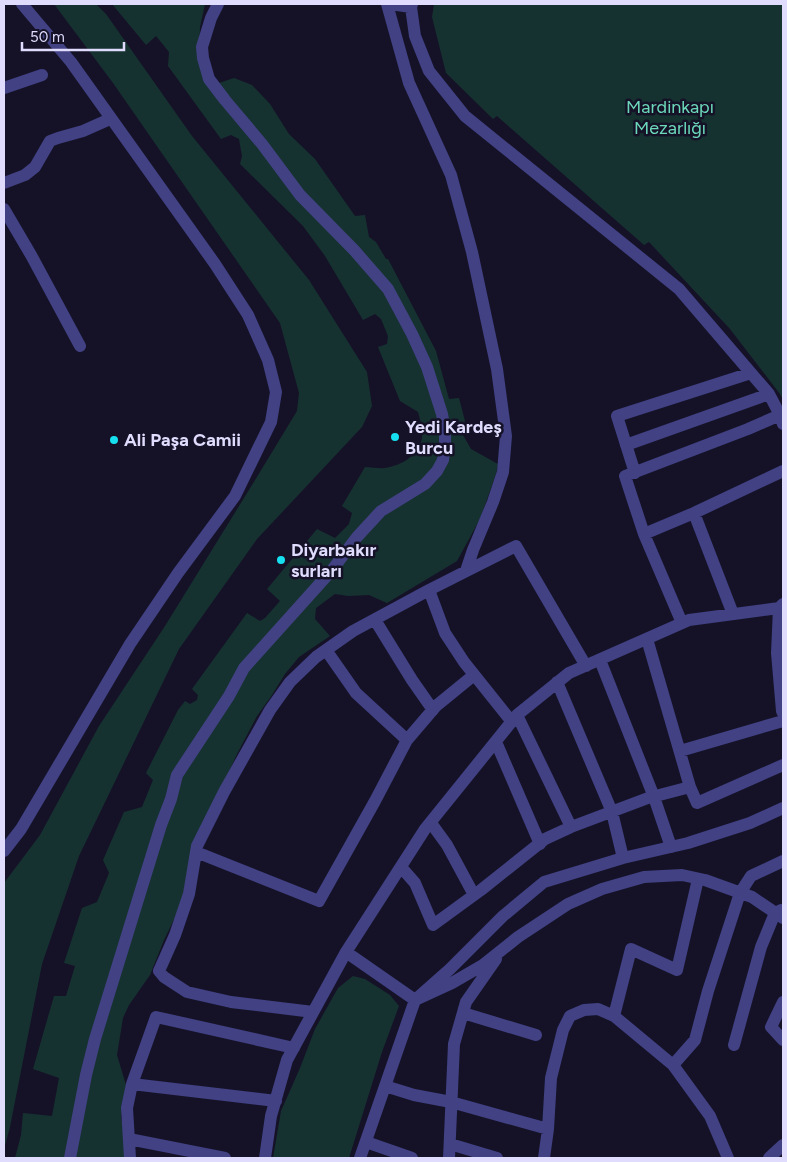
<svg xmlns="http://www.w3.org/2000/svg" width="787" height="1162" font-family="Figtree,sans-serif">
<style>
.green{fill:#163230}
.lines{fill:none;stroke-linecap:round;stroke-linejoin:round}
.minor{stroke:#414184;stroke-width:12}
.poi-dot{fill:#16e0ef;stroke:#151228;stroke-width:2}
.labels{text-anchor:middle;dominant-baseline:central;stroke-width:5;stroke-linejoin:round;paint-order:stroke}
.park-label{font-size:18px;fill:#6cd9ba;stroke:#151228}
.poi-label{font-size:18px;font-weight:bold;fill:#dfdcfd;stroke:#151228;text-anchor:start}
</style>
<rect width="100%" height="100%" fill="#151228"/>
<path class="green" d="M 54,4 L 96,4 L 106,14 L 192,136 L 309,280 L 367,372 L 372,406 L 362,427 L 257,539 L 179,649 L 79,856 L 42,964 L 10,1127 L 4,1149 L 4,883 L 40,835 L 99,726 L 165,626 L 252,485 L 297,411 L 299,393 L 280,323 L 113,83 Z
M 112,4 L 205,4 L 200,27 L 199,55 L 219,83 L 234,78 L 252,85 L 270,104 L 289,134 L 315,159 L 355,216 L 365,215 L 369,237 L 376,242 L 386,259 L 388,259 L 436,351 L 449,399 L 459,398 L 465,421 L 463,435 L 471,449 L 498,464 L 496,474 L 480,519 L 457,561 L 387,603 L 369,595 L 348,596 L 335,594 L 316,608 L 315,619 L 330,636 L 299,657 L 285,674 L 270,698 L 257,716 L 237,754 L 220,792 L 182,903 L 164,940 L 150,975 L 129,1005 L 123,1018 L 117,1055 L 126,1085 L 121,1116 L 126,1150 L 126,1158 L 15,1158 L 21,1135 L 23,1113 L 52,1116 L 59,1078 L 33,1069 L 54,996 L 66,996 L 75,966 L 64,963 L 82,908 L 97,902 L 109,873 L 103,860 L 124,812 L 142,807 L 153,780 L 146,773 L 178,710 L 185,701 L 190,704 L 197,700 L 198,695 L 192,689 L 247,613 L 260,621 L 265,618 L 280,601 L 267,589 L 317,529 L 335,538 L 349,524 L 352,513 L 342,506 L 365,467 C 372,467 379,469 385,468 C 392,467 403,463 408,459 C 426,443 424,434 418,412 L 400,401 L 378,347 L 387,344 L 388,336 L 381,319 L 375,314 L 363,320 L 325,256 L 303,226 L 240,164 L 242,156 L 239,139 L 231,135 L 221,139 L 168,66 L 169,52 L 156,36 L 146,45 Z
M 434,4 L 783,4 L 783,400 L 780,394 L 730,329 L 649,242 L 644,245 L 497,116 L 493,119 L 446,73 L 432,17 Z
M 353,976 L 365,979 L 390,995 L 399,1006 L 382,1052 L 349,1158 L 273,1158 L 281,1111 L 300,1068 L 315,1029 L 338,988 Z"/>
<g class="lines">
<path class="minor" d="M 387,4 L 409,83 L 451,175 L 472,252 L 497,369 L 506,436 L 503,472 L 493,502 L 473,550 L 466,571
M 390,4 L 411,7
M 412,4 L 411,7 L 415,36 L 429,71 L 465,116 L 679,289 L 769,394 L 780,415 L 783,424
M 4,88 L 42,75
M 4,183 L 25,175 L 35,167 L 50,141 L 58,138 L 83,131 L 110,119
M 4,209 L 31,255 L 80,346
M 626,445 L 769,394
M 635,473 L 617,416 L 751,373
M 694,513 L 733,614
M 644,534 L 625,476 L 748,429 L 780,415
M 429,590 L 445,633 L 464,662 L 512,722
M 779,608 L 777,653 L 782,711 L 783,713
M 375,620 L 412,680 L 433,710
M 682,623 L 644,534 L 694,513 L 783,471
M 326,650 L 356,693 L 407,740 L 436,706 L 474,675
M 600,660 L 654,797 L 671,847
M 557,682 L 612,812 L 623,858 L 688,843 L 750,823 L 783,808
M 517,715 L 571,827
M 496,742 L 540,844
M 680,751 L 783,721
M 690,787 L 697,803 L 783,765
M 431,823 L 447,845 L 474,895
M 4,851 L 21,829 L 130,644 L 178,573 L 235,496 L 271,422 L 276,392 L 268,360 L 248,315 L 215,264 L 71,62 L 22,4
M 196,852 L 319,901 L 375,801 L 407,740
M 401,867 L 415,883 L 433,925 L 481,890 L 545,839 L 571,827 L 648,798 L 690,787 L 647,639
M 346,952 L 415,1000 L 450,969 L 503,916 L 544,882 L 623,858
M 783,1002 L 771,1027 L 783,1040
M 313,1012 L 231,1002 L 187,992 L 164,977 L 159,971 L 175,935 L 189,894 L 197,846 L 224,792 L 270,710 L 290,682 L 316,657 L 353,631 L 429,590 L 516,546 L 586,666
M 463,1013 L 536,1035
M 614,1016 L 631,949 L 677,970 L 698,879
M 734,1045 L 761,947 L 775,913 L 781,910
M 673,1065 L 695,1040 L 708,991 L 740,893 L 751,876 L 783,861
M 132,1084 L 156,1017 L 294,1048
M 385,1086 L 414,1095 L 451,1102 L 548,1129
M 129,1139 L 225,1158
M 366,1142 L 412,1158
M 450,1144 L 497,1158
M 70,1158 L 86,1075 L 95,1039 L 161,825 L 171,799 L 177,775 L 229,696 L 244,668 L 332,570 L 357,537 L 381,511 L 425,484 L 437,471 L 443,460 L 445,444 L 445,431 L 442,414 L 427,367 L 412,334 L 388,289 L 354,250 L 300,195 L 262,144 L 225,100 L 209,79 L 203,58 L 202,47 L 211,18 L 218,4
M 130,1158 L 127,1108 L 132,1084 L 276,1101
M 265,1158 L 271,1116 L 287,1060 L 346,952 L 425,829 L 517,715 L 569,673 L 689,620 L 779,608 L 783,604
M 360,1158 L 415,1000 L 452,983 L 483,965 L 518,937 L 568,904 L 602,889 L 644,877 L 682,875 L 705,880 L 752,897 L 783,918
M 449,1158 L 454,1044 L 466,1002 L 496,959
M 544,1158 L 548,1129 L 551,1078 L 563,1030 L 570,1016 L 584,1010 L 598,1009 L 614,1016 L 673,1065 L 710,1116 L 728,1158
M 769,1158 L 783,1145"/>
</g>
<g class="poi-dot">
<circle cx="395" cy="437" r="5"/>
<circle cx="114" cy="440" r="5"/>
<circle cx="281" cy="560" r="5"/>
</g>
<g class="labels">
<g class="park-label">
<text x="670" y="107">Mardinkapı<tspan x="670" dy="21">Mezarlığı</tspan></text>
</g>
<g class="poi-label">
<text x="405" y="427">Yedi Kardeş<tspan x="405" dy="21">Burcu</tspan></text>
<text x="124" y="440">Ali Paşa Camii</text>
<text x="291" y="550">Diyarbakır<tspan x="291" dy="21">surları</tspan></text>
</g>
</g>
<rect width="787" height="1162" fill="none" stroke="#dfdcfd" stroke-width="10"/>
<path d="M22 42v8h102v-8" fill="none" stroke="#dfdcfd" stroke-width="2.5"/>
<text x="30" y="42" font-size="15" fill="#dfdcfd" stroke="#151228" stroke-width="4" paint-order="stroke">50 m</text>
</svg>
